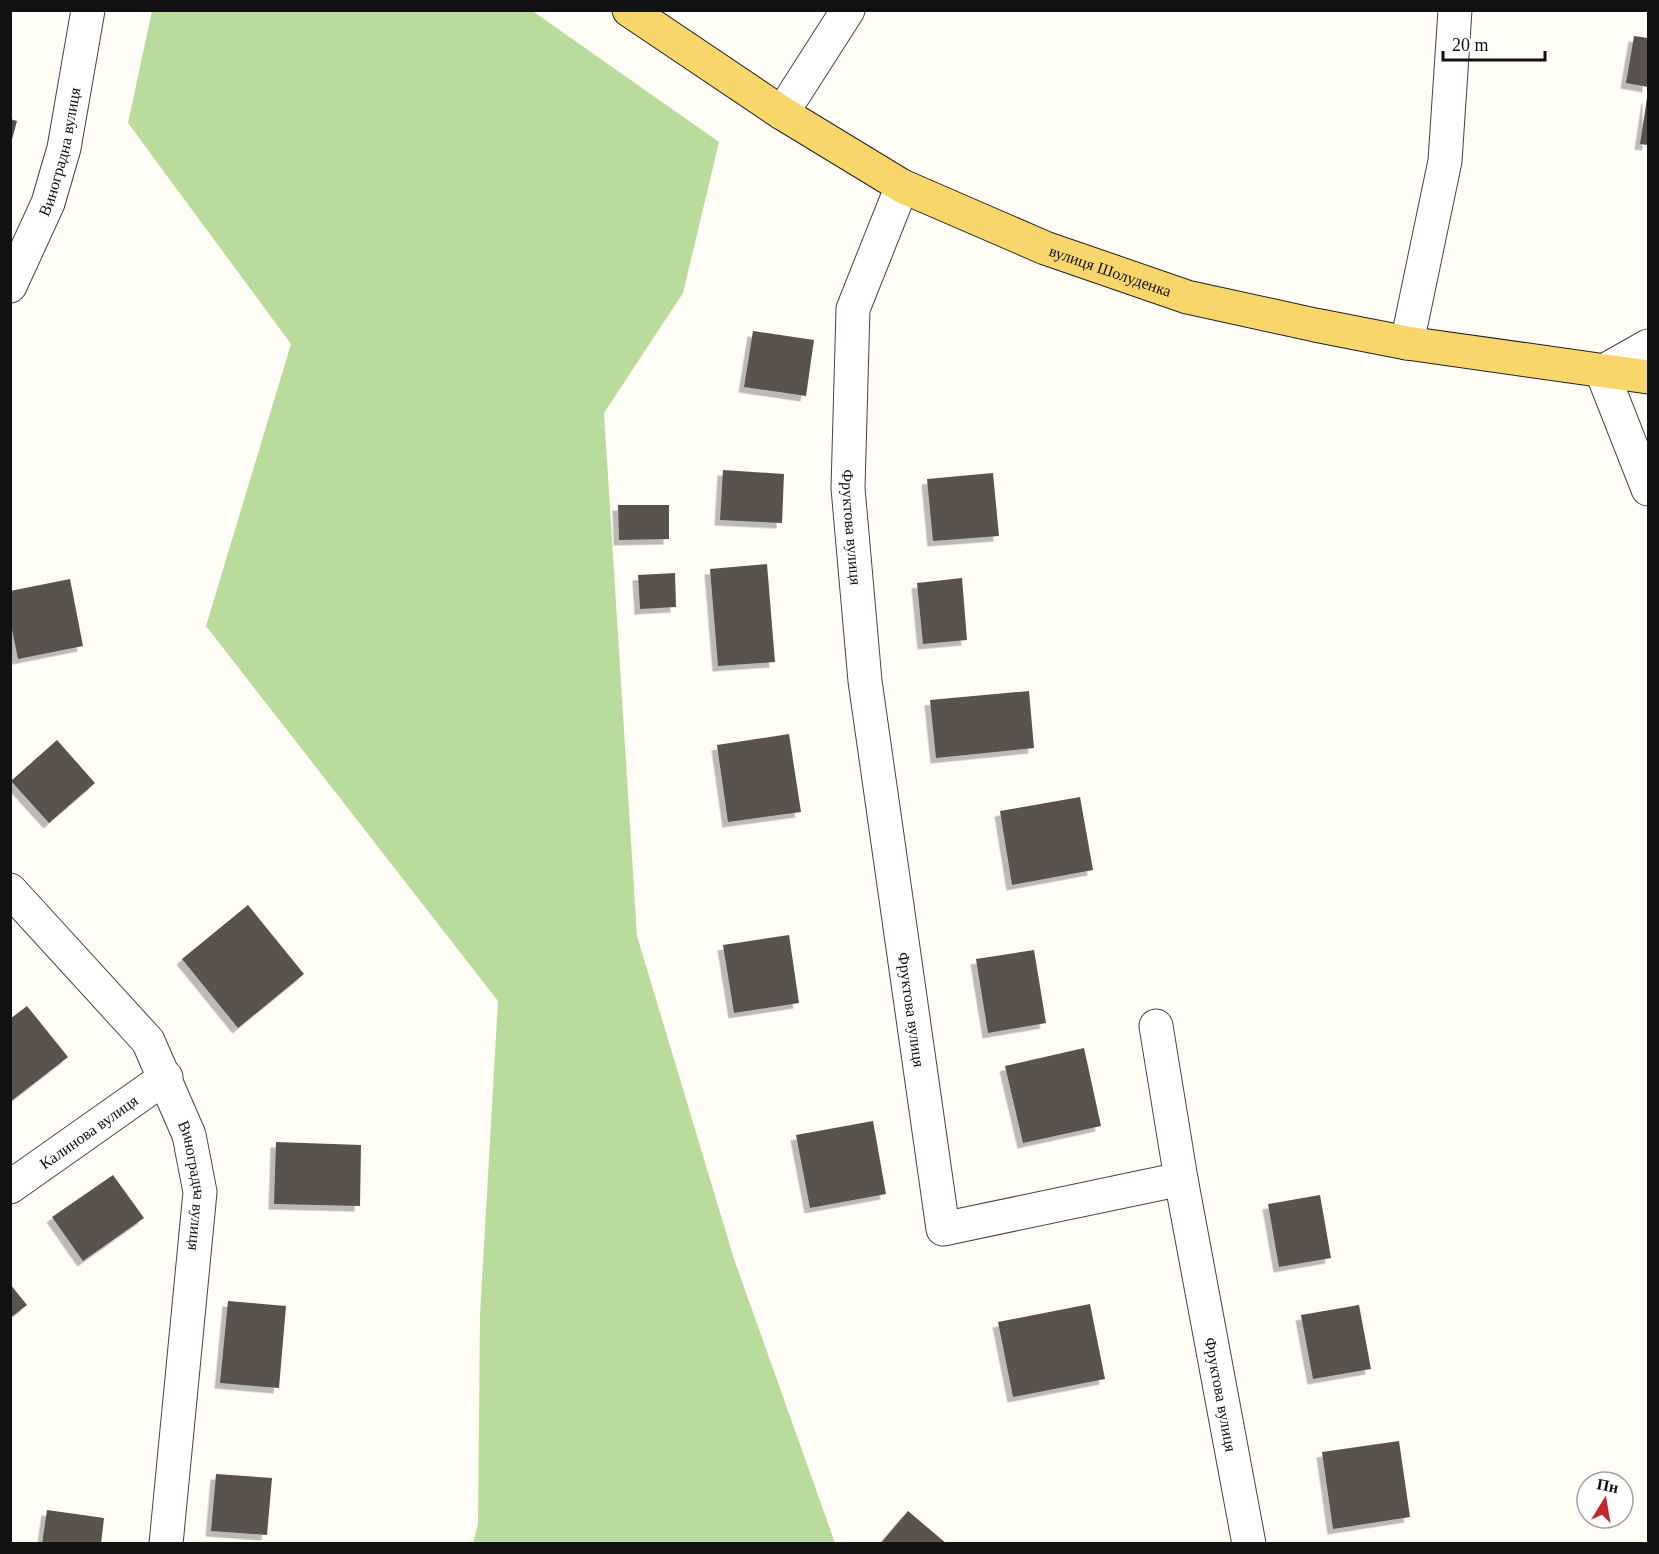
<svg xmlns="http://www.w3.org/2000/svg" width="1659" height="1554" font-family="'Times New Roman',serif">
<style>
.forest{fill:#b9dc9c}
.building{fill:#5a524d;filter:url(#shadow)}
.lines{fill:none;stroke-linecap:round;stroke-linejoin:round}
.minor-casing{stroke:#444;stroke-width:35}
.major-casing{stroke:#222;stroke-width:35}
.minor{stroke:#fff;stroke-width:33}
.major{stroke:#f9d66b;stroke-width:33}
.labels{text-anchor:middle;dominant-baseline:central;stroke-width:6;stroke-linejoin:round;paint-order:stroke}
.street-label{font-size:16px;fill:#111;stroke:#fff}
</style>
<defs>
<filter id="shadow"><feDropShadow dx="-5.5" dy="5.5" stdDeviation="0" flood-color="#0004"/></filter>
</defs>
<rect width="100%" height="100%" fill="#fffdf5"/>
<path class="forest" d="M 531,10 L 719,142 L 683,293 L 604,413 L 637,936 L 734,1259 L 835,1543 L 473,1543 L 478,1524 L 480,1315 L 498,1001 L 206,626 L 291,344 L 128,123 L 152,11 Z"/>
<path class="building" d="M 1634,36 L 1648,38 L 1648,87 L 1626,83 Z
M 1647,98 L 1648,98 L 1648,145 L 1640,144 Z
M 10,119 L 17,121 L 11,143 L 10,143 Z
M 753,331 L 814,340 L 806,396 L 744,387 Z
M 723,470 L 784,474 L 782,523 L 720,520 Z
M 993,473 L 999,536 L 933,541 L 927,479 Z
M 618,505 L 669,505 L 669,539 L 619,540 Z
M 767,564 L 775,662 L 718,666 L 710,569 Z
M 675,573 L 676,607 L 640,609 L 638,575 Z
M 962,578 L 967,640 L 923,644 L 917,583 Z
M 70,579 L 83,646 L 18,659 L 10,620 L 10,591 Z
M 1029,691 L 1034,748 L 936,758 L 930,700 Z
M 789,734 L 801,812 L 728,822 L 717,745 Z
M 57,740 L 95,783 L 49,823 L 11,781 Z
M 1080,797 L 1093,870 L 1012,885 L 1000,811 Z
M 248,905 L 304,974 L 238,1028 L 182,959 Z
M 789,935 L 799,1003 L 734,1013 L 723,945 Z
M 1034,950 L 1046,1023 L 988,1033 L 976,959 Z
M 27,1006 L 68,1057 L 10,1102 L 10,1019 Z
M 1084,1048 L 1101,1126 L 1023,1143 L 1005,1066 Z
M 873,1121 L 886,1194 L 810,1208 L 796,1135 Z
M 276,1142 L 361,1145 L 360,1206 L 274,1204 Z
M 113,1175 L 144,1218 L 83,1261 L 52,1217 Z
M 1320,1195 L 1331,1258 L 1279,1267 L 1268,1204 Z
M 10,1284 L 27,1305 L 10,1318 Z
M 228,1301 L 286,1306 L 279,1388 L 220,1383 Z
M 1090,1304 L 1105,1379 L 1013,1397 L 998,1322 Z
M 1359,1305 L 1371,1369 L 1313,1379 L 1301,1315 Z
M 1399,1441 L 1410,1517 L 1333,1529 L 1322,1452 Z
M 216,1474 L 272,1478 L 267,1535 L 211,1531 Z
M 47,1510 L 104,1518 L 101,1544 L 42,1544 Z
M 908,1511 L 947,1544 L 880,1544 Z"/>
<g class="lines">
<g class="minor-casing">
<g id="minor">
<path d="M 782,113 L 848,10"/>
<path id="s1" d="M 902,186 L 853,309 L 848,488 L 865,681 L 943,1229 L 1181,1179 L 1249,1544"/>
<path id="s2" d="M 10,286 L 48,203 L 64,148 L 88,10"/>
<path d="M 1407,343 L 1445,161 L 1455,10"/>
<path d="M 1648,346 L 1602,372 L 1648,489"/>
<path id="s3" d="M 10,890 L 148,1041 L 189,1135 L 200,1192 L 166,1544"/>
<path d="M 1156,1026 L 1181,1179"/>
<path id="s4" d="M 10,1187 L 166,1077"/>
</g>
</g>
<g class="major-casing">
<g id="major">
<path id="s5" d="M 629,10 L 782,113 L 902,186 L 1045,248 L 1187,297 L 1315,325 L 1407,343 L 1648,377"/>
</g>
</g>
<use href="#minor" class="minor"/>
<use href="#major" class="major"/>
</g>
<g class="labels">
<g class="street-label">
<text stroke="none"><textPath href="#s2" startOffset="144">Виноградна вулиця</textPath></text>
<text stroke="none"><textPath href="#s5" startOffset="550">вулиця Шолуденка</textPath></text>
<text stroke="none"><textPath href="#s1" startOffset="351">Фруктова вулиця</textPath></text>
<text stroke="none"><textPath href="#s1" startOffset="837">Фруктова вулиця</textPath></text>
<text stroke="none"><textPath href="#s4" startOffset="96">Калинова вулиця</textPath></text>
<text stroke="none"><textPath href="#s3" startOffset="358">Виноградна вулиця</textPath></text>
<text stroke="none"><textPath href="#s1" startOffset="1521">Фруктова вулиця</textPath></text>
</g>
</g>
<rect width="1659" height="1554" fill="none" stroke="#111111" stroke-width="24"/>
<g transform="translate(1605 1500) rotate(11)"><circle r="28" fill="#ffffff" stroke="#a0a0a0" stroke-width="1.5"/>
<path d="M0-4.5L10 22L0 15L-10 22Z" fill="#c4262e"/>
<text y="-9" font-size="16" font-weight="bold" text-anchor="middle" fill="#111111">Пн</text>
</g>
<path d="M1443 51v9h102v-9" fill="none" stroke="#111111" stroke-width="3"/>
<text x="1452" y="51" font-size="18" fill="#111111" stroke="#ffffff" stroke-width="4.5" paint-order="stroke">20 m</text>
</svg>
